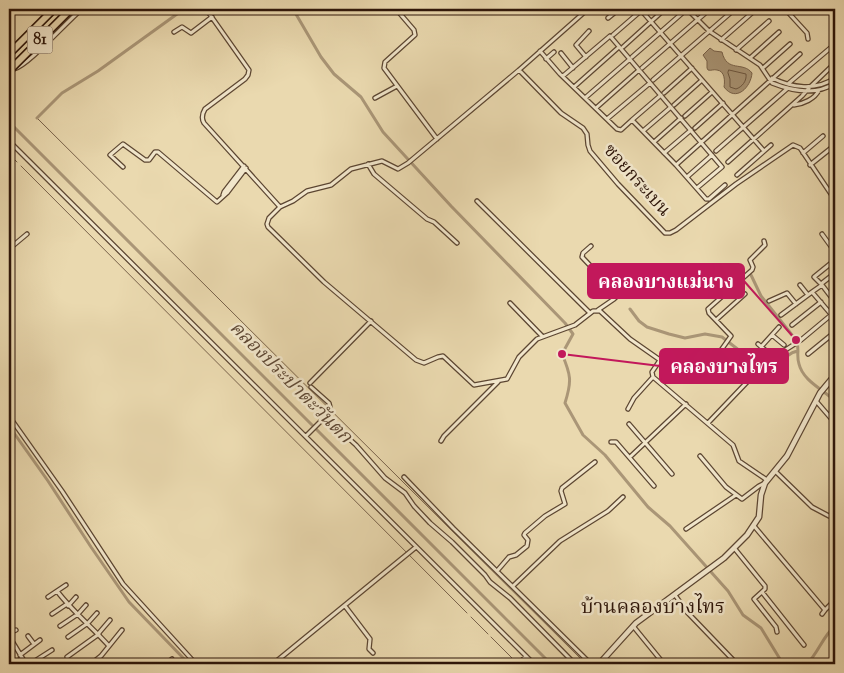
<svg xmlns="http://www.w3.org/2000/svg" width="844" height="673" font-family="'Sorts Mill Goudy','Noto Serif Thai',serif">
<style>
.water{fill:#aa9677;stroke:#78624b}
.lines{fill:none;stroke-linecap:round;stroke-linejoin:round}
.shore{stroke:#6c5640;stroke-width:1}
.stream{stroke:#78624b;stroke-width:1}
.canal{stroke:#aa9677;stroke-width:3}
.minor-casing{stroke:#5c4632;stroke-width:5.5}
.tertiary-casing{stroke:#5c4632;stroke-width:7}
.motorway-casing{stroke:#2d1509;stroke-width:9}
.minor{stroke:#f1e6cb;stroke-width:3}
.tertiary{stroke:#f1e6cb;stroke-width:4.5}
.motorway{stroke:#ead9af;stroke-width:6}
.motorway-bridge-casing{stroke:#2d1509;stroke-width:9;stroke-linecap:butt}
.motorway-bridge{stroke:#ead9af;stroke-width:6}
.labels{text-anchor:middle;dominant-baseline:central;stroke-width:5;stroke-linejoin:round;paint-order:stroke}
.shield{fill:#f1e6cb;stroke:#685443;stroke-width:1}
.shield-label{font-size:16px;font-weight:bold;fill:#2d1509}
.street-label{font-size:18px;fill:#2d1509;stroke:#f1e6cb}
.water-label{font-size:19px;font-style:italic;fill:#5f4935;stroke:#f1e6cb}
.quarter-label{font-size:20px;fill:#2d1509;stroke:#f1e6cb}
.leader{fill:none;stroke:#c2185b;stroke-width:2}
.callout-dot{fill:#c2185b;stroke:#f1e6cb;stroke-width:2}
.callout{fill:#c2185b;stroke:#c2185b;stroke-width:2}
.callout-label{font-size:19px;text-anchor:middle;font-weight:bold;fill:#fff}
</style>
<rect width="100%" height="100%" fill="#ead9af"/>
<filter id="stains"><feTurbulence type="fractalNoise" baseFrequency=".004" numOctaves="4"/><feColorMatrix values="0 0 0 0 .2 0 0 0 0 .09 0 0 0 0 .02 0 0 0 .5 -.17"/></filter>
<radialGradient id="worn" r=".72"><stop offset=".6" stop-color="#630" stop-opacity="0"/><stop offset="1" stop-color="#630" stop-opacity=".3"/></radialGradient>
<path class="water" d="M 710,48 L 714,51 L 722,52 C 727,73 743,61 752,73 C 751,87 736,103 724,87 C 725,81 725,71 717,70 C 714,69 711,71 708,70 L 707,68 L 707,61 L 703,55 Z"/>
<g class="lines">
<path class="shore" d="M 729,70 L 746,74 C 747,81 742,87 736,89 L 730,87 L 730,79 L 728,73 Z"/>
<path class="stream" d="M 37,118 L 586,664
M 9,154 L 17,162
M 21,166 L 467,613
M 471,617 L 488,634
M 491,637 L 517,663"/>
<path class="canal" d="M 293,9 L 321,57 L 334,74 L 361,97 L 383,132 L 451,206 L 565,323 L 573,334 L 562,354 C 571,375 572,381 565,403 L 583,435 L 605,455 L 648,507 L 670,526 L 728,591 L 743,615 L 761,628 L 783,664
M 37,118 L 62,93 L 98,71 L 184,9
M 9,122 L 551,664
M 751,275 L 761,296 L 796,340 C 800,348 796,356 799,364 C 803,381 824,390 835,401
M 630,309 L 639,321 L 647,327 L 669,334 L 685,338 L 705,334 L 722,337 L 740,351 L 754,359 L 766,371 C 789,371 778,355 798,351
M 9,426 L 48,481 L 91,547 L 129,602 L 189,664
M 807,664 C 818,653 823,636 835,626"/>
<g class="minor-casing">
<path id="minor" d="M 158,9 L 162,12 L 167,9
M 206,9 L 249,70 L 248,75 L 245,79 L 205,109 C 202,114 201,118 204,123 L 280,207
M 396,9 L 414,30 L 415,35 L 385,62 L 384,68 L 437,139
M 588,9 L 519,70 L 408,163 L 398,169 L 382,161 L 351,169 L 331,185 L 307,191 L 293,201 L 280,207 L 269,218 L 267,224 L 268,227 L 324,282 L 416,360 L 424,363 L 438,357 L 443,356 L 474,385 L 507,379 L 519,357 L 537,339 L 575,325 L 593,311 L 600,311 L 630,339 L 660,360 L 652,372 L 653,377 L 733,445 L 739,461 L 767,480
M 640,9 L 764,151
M 687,9 L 709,31 L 760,65 L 772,83 C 792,91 816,96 835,83
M 785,9 L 807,33 L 808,39
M 608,18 L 619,9
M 174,32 L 182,27 L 191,33 L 212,17
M 613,35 L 643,9
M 721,40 L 753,12 L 754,9
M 623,47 L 665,9
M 736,50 L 769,21
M 540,51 L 560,74 L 617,129 L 621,130 L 632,120 L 676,165 L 706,199 L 709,199 L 725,185
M 561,53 L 573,68
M 586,57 L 576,45 L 589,31
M 632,57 L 687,9
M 750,58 L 779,32
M 546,59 L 554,52
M 642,68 L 710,9
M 763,68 L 790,44
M 14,69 C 28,66 67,21 82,9
M 519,70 L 561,113 L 583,128 L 587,134 L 588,145 L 590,151 L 618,184 L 665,233 L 670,233 L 676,230 L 736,184 L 793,145 L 800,148 L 835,200
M 563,76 L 610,36 L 722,167 L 697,188
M 772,78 C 792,88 816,91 835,78
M 653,80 L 735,9
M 789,83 L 835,44
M 574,87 L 619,47
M 664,93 L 692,68
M 375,98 L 397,86
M 585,98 L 630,59
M 674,105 L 702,80
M 794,105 C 803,104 815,99 819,90
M 596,108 L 639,70
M 685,116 L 712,92
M 607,119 L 650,83
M 632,120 L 661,95
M 695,128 L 723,103
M 643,131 L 671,107
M 9,141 L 534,664
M 654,142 L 681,118
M 716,151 L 788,88
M 664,153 L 691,130
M 803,153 L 823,136
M 728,162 L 802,96 L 809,88 L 835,63
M 368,164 L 374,174 L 427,219 L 434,222 L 457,243
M 676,165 L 800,54
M 810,165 L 835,145
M 123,167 L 110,155 L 123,144 L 145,160 L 149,160 L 155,152 L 158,152 L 217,202 L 227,193 L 246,168
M 737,175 L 771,145
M 687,177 L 712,155
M 223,195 L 224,192 L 244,166
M 477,201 L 590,313
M 822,234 L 835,252
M 591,246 L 583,253 L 582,257 L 618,295
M 9,249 L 27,234
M 821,284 L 835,273
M 800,285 L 808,295
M 822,285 L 814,277 L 835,260
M 769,301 L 787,293 L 796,304
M 835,302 L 822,285 L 812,292 L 835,319
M 510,303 L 542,336
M 598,310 L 614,299 L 628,286
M 781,315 L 812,292
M 716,320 L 745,294
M 792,325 L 821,302
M 772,335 L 784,345
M 758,344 L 772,356 L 776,356 L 801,340 L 831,315
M 761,347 L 779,327
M 808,354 L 835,332
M 310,383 L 371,321
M 816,401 L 835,423
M 628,409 L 634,398 L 653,377
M 9,416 L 62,491 L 123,584 L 196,664
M 325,417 L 356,445 L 385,478 L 405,493 L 414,506 L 430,523 L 452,542 L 485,575 L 490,582 L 510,598 L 575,664
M 708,423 L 749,380 L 719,353 L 731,336 L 709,313 L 708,309 L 752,270 L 753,267 L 750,260 L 765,245 L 764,241
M 629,424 L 672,474
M 306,436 L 324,418 L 330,407 L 329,403 L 311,387
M 441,441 L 444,436 L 498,382
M 611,442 L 616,442 L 654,486
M 700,456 L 726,487 L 742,499 L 759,486 L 765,483
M 630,457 L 686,404
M 775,471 L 812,507 L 829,516
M 404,477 L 453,528 L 591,664
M 754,526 L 825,610 L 822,614
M 686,529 L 736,495
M 735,549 L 765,586 L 765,589 L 754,599 L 776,627 L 777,632
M 497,571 L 509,557 L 516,555 L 527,546 L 528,540 L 524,535 L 525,533 L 545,516 L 565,504 L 561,491 L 562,488 L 595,462
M 513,586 L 560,541 L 608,511 L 623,497
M 57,591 C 72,611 92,627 109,646
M 762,592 L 804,645
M 675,595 L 687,612 L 737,664
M 48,597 L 66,585
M 68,606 L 76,597
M 345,606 L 370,639 L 369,649 L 373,653
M 825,610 L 835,600
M 52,614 L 67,604
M 60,626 L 78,614 L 86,605
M 633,626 L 664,664
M 9,633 L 16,630
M 98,634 L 110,620
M 9,636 L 26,664
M 28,636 L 34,644
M 68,637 L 88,623 L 97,613
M 9,650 L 14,646
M 20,655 L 40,640
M 67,657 L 99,634
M 13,664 L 22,658
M 30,664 L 52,650
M 56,664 L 61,661
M 91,664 L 101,656 L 122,630
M 165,664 L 172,659
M 273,664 L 416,547
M 519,664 L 526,656"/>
</g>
<g class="tertiary-casing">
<path id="tertiary" d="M 599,664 L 636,623 L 724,558 L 747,535 L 759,517 L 761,495 L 765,483 L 787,456 L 820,393 L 835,375"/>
</g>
<g class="motorway-casing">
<path id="motorway" d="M 9,54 L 54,9"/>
</g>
<use href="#minor" class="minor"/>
<use href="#tertiary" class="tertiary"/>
<use href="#motorway" class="motorway"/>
<g class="motorway-bridge-casing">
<path id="motorway-bridge" d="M 9,71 L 71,9"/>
</g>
<use href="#motorway-bridge" class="motorway-bridge"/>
</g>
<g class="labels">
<rect class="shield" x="27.5" y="26.5" width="25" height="27" rx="4"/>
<g class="shield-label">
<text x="40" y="40">81</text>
</g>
<g class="street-label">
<text transform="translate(636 181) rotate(48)">ซอยกระเบน</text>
</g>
<g class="water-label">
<text transform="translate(290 383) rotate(45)">คลองประปาตะวันตก</text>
</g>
<g class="quarter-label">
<text x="653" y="608">บ้านคลองบางไทร</text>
</g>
</g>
<path class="leader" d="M796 340L744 281M562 354L660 366"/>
<g class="callout-dot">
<circle cx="796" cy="340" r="5"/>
<circle cx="562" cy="354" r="5"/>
</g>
<g class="callout">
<rect x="588" y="264" width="156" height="34" rx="5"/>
<rect x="660" y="349" width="128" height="34" rx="5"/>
</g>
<g class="callout-label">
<text x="666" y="288">คลองบางแม่นาง</text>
<text x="724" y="373">คลองบางไทร</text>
</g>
<rect width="844" height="673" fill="none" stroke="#ead9af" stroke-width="30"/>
<rect x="10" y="10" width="824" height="653" fill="none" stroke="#2d1509" stroke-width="2.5"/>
<rect x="15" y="15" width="814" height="643" fill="none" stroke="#2d1509"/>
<rect width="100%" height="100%" filter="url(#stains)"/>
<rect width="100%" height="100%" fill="url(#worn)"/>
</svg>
